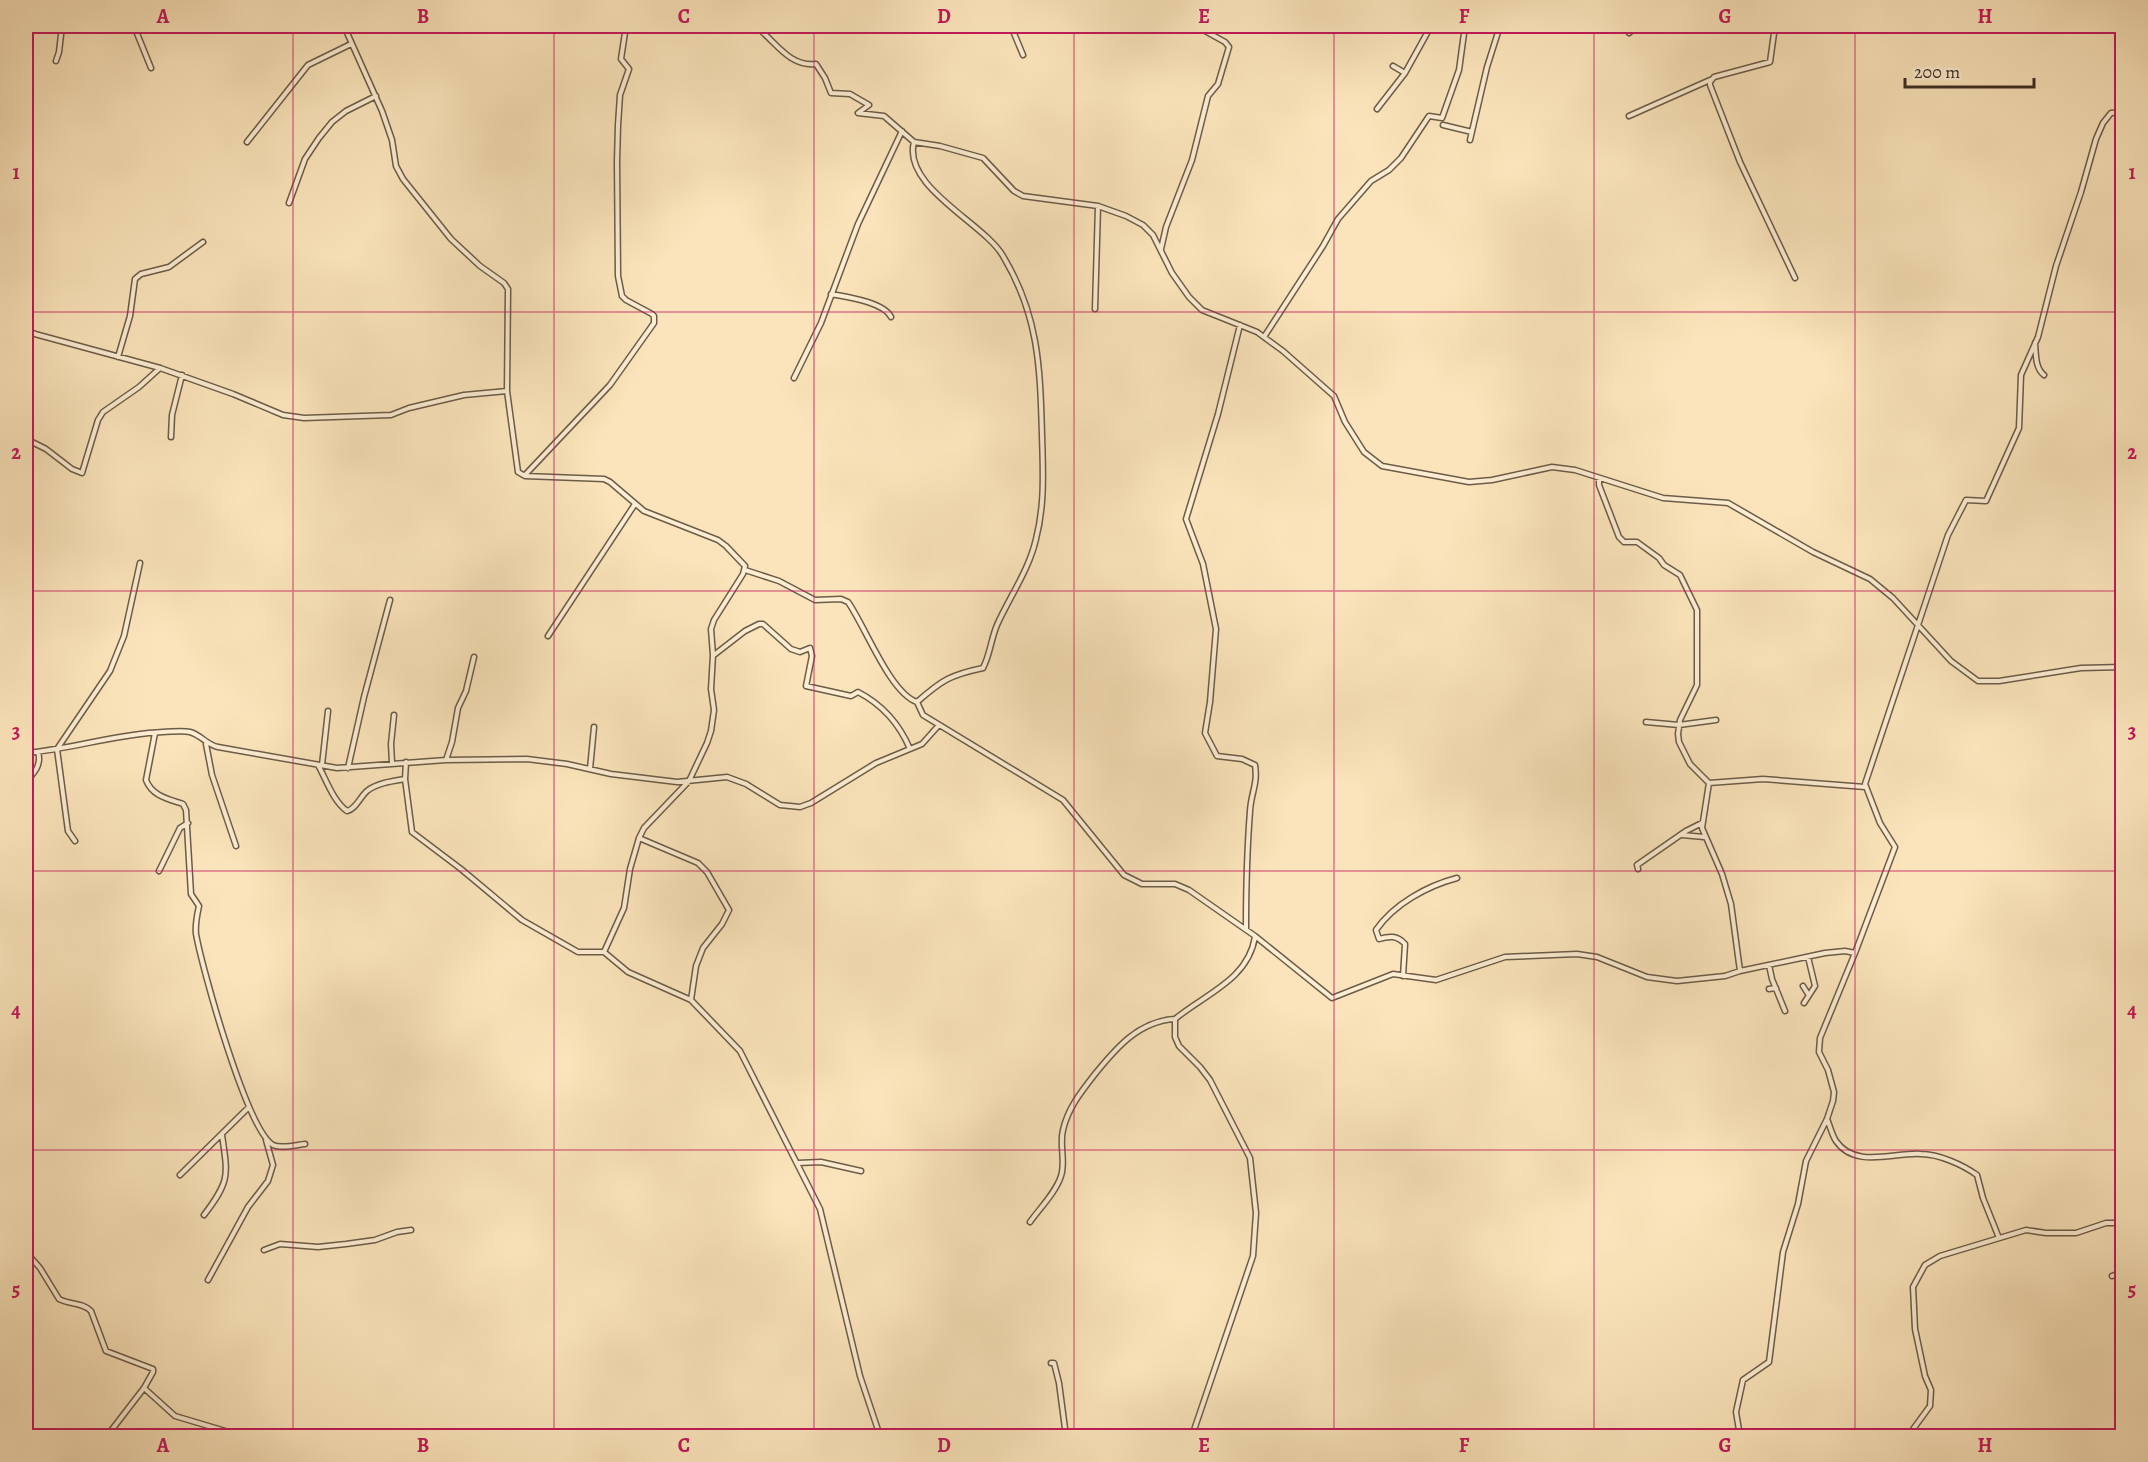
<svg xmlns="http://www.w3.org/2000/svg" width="2148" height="1462" font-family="Alegreya,serif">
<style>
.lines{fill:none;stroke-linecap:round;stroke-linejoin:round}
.minor-casing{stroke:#6c5c48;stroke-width:7}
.minor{stroke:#fcedd3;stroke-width:4}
.grid{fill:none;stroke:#c2185b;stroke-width:1.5;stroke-opacity:0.55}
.neatline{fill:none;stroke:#c2185b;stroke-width:2}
.grid-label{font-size:20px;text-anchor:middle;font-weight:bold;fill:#c2185b}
</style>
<rect width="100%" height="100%" fill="#fbe4bb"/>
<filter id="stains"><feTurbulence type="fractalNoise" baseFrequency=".00333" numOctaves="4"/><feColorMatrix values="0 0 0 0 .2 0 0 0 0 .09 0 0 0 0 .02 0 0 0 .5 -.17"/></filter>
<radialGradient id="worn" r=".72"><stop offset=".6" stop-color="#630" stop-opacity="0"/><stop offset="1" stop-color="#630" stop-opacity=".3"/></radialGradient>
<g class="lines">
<g class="minor-casing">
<path id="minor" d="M 134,26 L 151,68
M 344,26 L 382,111 L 392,140 L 396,166 L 403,179 L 451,239 L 480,266 L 504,283 L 508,289 L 507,391 L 518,472 L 525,476 L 604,479 L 610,482 L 644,511 L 718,540 L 726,546 L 745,566 L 743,574 L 714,620 L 711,629 L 713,655 L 711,689 L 714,710 L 711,731 L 707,743 L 689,781 L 644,828 L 639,838 L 630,869 L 624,908 L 604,952 L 628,972 L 691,1000 L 740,1051 L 820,1209 L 860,1376 L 880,1436
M 755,26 C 775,40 788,67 816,64 L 825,78 L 831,93 L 850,94 L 869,105 L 858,113 L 884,116 L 914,142 L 940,146 L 983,158 L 1014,191 L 1023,196 L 1098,206 L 1126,216 L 1143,225 L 1153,235 L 1172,273 L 1189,297 L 1202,310 L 1257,332 L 1283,351 L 1334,396 L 1345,422 L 1364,452 L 1382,466 L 1469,482 L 1492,480 L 1552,467 L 1575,470 L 1663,498 L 1728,503 L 1813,552 L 1870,579 L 1893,598 L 1951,661 L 1978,681 L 1999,681 L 2081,668 L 2122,667
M 1011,26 L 1023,55
M 1775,26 L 1770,62 L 1714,77 L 1710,82 L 1710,85 L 1740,162 L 1795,278
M 1629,33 L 1637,26
M 56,61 L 59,52 L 62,26
M 1393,66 L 1405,73
M 1377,109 L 1405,73 L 1431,26
M 1629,116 L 1710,80
M 1443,125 L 1472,132
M 1470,140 L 1487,67 L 1500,26
M 247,142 L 308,65 L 351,44
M 914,142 C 902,187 984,223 1003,256 C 1039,316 1040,367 1042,435 C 1043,470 1045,504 1036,539 C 1029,570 1010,596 997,625 C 991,639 990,655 983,668 C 950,675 942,680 917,702 L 923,715 L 1063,800 L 1124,875 L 1142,884 L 1175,884 L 1189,890 L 1255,936 L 1332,998 L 1393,974 L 1436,980 L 1505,957 L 1577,954 L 1597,957 L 1647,977 L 1677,981 L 1725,976 L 1740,971 L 1825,953 L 1845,951 L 1855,953
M 289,203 L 305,159 L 319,138 L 332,122 L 346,111 L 376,96
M 26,230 L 26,229
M 1161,249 L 1166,227 L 1192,160 L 1208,96 L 1218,84 L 1229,47 L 1225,42 L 1196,26
M 831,294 C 847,297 884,302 891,317
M 1095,309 L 1098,206
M 1240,325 L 1218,414 L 1186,519 L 1203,564 L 1216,629 L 1210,702 L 1205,733 L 1217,756 L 1242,759 L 1255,765 C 1258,784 1251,793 1250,811 C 1247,850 1246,889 1246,929
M 26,329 L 35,334 L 160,368 L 233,394 L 283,415 L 304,418 L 391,415 L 409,408 L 464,395 L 507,391
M 1264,337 L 1323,246 L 1338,219 L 1371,181 L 1389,170 L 1401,158 L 1429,116 L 1442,118 L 1459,70 L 1465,26
M 2035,343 C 2036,354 2035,368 2044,375
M 118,357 L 130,316 L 135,279 L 141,274 L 169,267 L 203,242
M 794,378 L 821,323 L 858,224 L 902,131
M 171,437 L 172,415 L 182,375
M 26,439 L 46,449 L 72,469 L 82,473 L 98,420 L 103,412 L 139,387 L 160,368
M 525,475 L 610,385 L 654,323 L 654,316 L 652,314 L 626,300 L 622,296 L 618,276 L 617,161 L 618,125 L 620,95 L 629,69 L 621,59 L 626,26
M 1599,478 L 1599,485 L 1619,537 L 1624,542 L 1637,542 L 1659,558 L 1664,565 L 1680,575 L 1697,610 L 1697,685 L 1680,720 L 1678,734 L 1679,742 L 1690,764 L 1709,783
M 745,570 L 779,581 L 815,600 L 841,599 L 848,602 C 865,626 890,693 917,702
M 548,636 L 635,504
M 714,655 L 745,631 L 759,624 L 763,624 L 791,649 L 800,652 L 810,648 L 812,656 L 806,686 L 851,696 L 858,692 C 883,705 899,723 910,749
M 1646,722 L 1679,725 L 1716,720
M 155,733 L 146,780 C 152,796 168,799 183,804 L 186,810 L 191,894 L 199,906 C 197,915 195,925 196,934 C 202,968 247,1130 273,1145 C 281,1149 296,1145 305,1144
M 206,744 L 212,775 L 236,846
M 26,753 C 72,749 116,734 163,732 C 171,732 182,730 190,732 C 201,735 207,745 218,747 L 337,768 L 446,760 L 527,759 L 567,764 L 611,774 L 677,782 L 727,777 L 746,784 L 780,805 L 800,807 L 811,803 L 876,763 L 922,744 L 939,725
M 446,760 L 452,742 L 458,708 L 466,691 L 474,657
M 406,762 L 405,779 L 412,832 L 461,869 L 522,920 L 578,952 L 604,952
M 392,763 L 391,744 L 394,715
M 318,765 C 326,779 333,801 347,811 C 356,809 360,797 367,791 C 377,783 393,781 405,779
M 322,765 L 328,711
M 348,768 L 364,697 L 390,600
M 590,769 L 594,727
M 26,782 C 34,773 42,765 38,752
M 1682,835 L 1704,837
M 639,838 L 698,863 L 707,872 L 729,910 L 722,924 L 703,948 L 696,966 L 691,1000
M 75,841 L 68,831 L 57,749 L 110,671 L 124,636 L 140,563
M 1638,869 L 1637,865 L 1686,831 L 1702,823
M 159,871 L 180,828 L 188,823
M 1769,965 L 1772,979 L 1785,1011
M 1740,971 L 1731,904 L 1722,874 L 1702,828 L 1709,783 L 1763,779 L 1865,787
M 1403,976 L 1405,944 C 1397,935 1389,936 1379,939 L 1376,930 C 1394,904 1427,886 1457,878
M 1803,986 L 1808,994
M 1769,989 L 1776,988
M 1804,1003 L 1815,986 L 1808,957
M 1827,1119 C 1830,1126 1832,1135 1836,1141 C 1855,1169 1894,1152 1921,1154 C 1939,1154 1963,1165 1977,1175 L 1983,1198 L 1999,1238
M 798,1163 L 821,1162 L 861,1171
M 180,1175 L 249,1107
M 204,1215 C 230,1181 228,1176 222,1135
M 1030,1222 C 1040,1208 1056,1192 1061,1176 C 1066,1161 1059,1145 1063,1130 C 1068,1108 1081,1092 1095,1074 C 1116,1048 1139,1021 1175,1019
M 2115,1223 L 2122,1218
M 264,1250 L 280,1244 L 318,1247 L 346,1244 L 375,1240 L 397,1232 L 411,1230
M 26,1252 L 40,1268 L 59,1299 C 70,1305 82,1302 91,1311 L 106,1351 L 153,1369 L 153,1372 L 144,1388
M 2112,1276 L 2122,1272
M 208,1280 L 248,1207 L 268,1181 L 273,1165 L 266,1140
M 1051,1363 L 1054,1363 L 1059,1383 L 1066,1436
M 107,1436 L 144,1388 L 175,1416 L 242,1436
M 1192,1436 L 1253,1256 L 1256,1213 L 1250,1158 L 1210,1080 L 1200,1067 L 1179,1046 L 1175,1037 L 1175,1019 C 1205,994 1248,980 1255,937
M 1740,1436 L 1736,1412 L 1743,1380 L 1769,1362 L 1783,1252 L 1798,1204 L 1806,1161 L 1827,1119 L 1833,1101 L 1834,1092 L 1828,1070 L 1819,1052 L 1820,1038 L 1855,953 L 1895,847 L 1880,823 L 1865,784 L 1948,535 L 1966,500 L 1986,501 L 2019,428 L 2021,375 L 2038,337 L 2056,266 L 2081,192 L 2096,139 L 2103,123 L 2111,113 L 2122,112
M 1911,1436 L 1911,1432 L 1930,1406 L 1931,1390 L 1925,1376 L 1915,1329 L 1913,1287 L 1925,1265 L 1940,1256 L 2026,1230 L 2046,1233 L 2076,1233 L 2106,1223 L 2117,1223 L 2122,1234"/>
</g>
<use href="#minor" class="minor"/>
</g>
<path class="grid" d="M 293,26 L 293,1436M 554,26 L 554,1436M 814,26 L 814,1436M 1074,26 L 1074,1436M 1334,26 L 1334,1436M 1594,26 L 1594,1436M 1855,26 L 1855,1436M 26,312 L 2122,312M 26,591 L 2122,591M 26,871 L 2122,871M 26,1150 L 2122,1150"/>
<rect width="2148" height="1462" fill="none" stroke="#fbe4bb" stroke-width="66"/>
<path d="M1905 78v9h129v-9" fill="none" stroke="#3d2e22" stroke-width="3"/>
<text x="1914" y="78" font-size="18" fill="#3d2e22" stroke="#fcedd3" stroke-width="4.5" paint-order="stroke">200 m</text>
<rect x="33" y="33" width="2082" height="1396" class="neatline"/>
<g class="grid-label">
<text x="163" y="23">A</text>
<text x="423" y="23">B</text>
<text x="684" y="23">C</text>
<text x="944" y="23">D</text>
<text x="1204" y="23">E</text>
<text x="1464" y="23">F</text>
<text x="1725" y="23">G</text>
<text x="1985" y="23">H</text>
<text x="16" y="179">1</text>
<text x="2132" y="179">1</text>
<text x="16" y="459">2</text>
<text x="2132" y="459">2</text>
<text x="16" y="738">3</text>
<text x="2132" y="738">3</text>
<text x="16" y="1017">4</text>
<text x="2132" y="1017">4</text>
<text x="16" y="1296">5</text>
<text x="2132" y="1296">5</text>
<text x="163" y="1452">A</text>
<text x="423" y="1452">B</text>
<text x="684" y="1452">C</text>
<text x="944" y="1452">D</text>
<text x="1204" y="1452">E</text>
<text x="1464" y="1452">F</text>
<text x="1725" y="1452">G</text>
<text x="1985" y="1452">H</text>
</g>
<rect width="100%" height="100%" filter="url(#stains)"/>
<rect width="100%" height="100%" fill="url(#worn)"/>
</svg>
